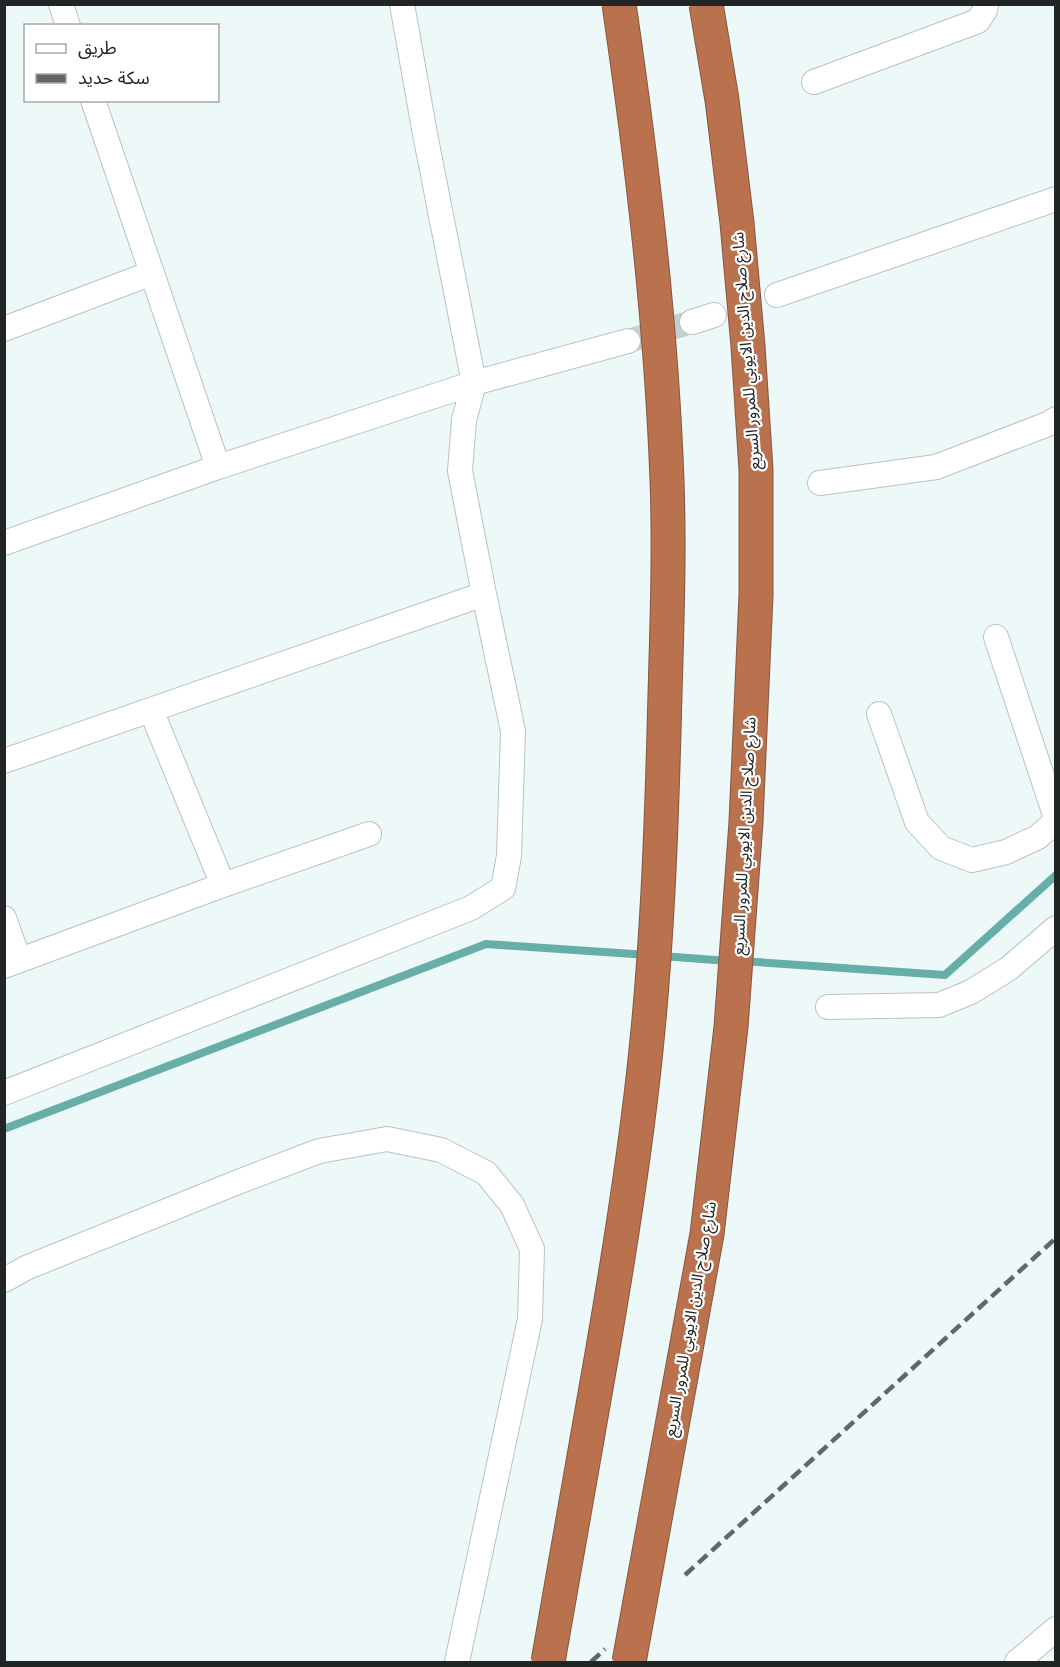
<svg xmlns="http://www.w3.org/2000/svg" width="1060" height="1667" font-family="Raleway,'Noto Sans Arabic',sans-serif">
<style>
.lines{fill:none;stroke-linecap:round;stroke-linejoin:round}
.stream{stroke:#67aea9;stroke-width:8}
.street-tunnel{stroke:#c4cfce;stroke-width:24;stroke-dasharray:24 12;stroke-linecap:butt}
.street-casing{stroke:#b8c3c2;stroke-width:26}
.street{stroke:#fff;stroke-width:24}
.rail{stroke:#616767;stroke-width:4.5;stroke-dasharray:12 6;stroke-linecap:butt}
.highway-bridge-casing{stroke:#845740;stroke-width:35;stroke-linecap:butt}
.highway-bridge{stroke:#ba724e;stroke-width:33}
.labels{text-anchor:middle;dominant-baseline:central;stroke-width:4.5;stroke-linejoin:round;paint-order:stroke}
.street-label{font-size:16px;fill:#212525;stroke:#fff}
</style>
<rect width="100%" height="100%" fill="#edf9f8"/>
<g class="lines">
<path class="stream" d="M 661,956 L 729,961
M 741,961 L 945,975 L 1056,875
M 4,1129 L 486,944 L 648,955"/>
<path class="street-tunnel" d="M 628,341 L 692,322"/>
<g class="street-casing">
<path id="street" d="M 61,4 L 68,26
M 814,82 L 978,21 L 985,10 L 986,4
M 93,100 L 218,467
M 777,295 L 1056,199
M 692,322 L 714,315
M 4,329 L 152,273
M 820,483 L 936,467 L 1048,424 L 1056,419
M 4,543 L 218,467 L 474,383 L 628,341
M 996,637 L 1056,818
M 151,710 L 223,885
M 879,714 L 917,822 L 941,848 L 972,860 L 1006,852 L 1038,837 L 1056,821
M 4,761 L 484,594
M 4,918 L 19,960
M 4,966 L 223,885 L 369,834
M 828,1007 L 939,1005 L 971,992 L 1008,969 L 1056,928
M 4,1093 L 471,908 L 503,888 L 509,856 L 513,731 L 484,594 L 460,471 L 464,420 L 474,383 L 425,134 L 402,4
M 4,1280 L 28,1267 L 238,1182 L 319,1151 L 387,1139 L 441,1150 L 486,1173 L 512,1205 L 532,1249 L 530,1319 L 457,1662
M 1017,1662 L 1056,1629"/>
</g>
<use href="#street" class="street"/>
<path class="rail" d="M 685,1575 L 1056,1238
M 591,1662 L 605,1649"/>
<g class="highway-bridge-casing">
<path id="highway-bridge" d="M 548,1662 C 567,1558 585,1453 603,1348 C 620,1249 636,1150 646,1050 C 657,944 661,838 664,732 C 666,648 670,564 667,480 C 661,320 642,162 619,4
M 629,1662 L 707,1234 L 731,1027 L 746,822 L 756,595 L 756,470 L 748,346 L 737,223 L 722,100 L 706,4"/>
</g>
<use href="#highway-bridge" class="highway-bridge"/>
</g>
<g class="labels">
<g class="street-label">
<text transform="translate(746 351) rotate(-94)">شارع صلاح الدين الايوبي للمرور السريع</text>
<text transform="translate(744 836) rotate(-87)">شارع صلاح الدين الايوبي للمرور السريع</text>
<text transform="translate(690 1319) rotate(-80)">شارع صلاح الدين الايوبي للمرور السريع</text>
</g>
</g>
<rect width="1060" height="1667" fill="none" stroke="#212525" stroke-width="12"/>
<rect x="24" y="24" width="195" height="78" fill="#ffffff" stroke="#a6a8a8" stroke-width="1.5"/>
<rect x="36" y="44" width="30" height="9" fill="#ffffff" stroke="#a6a8a8" stroke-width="1.5"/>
<text x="78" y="54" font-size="18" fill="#212525">طريق</text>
<rect x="36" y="74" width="30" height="9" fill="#616767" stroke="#a6a8a8" stroke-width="1.5"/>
<text x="78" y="84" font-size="18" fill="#212525">سكة حديد</text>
</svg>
